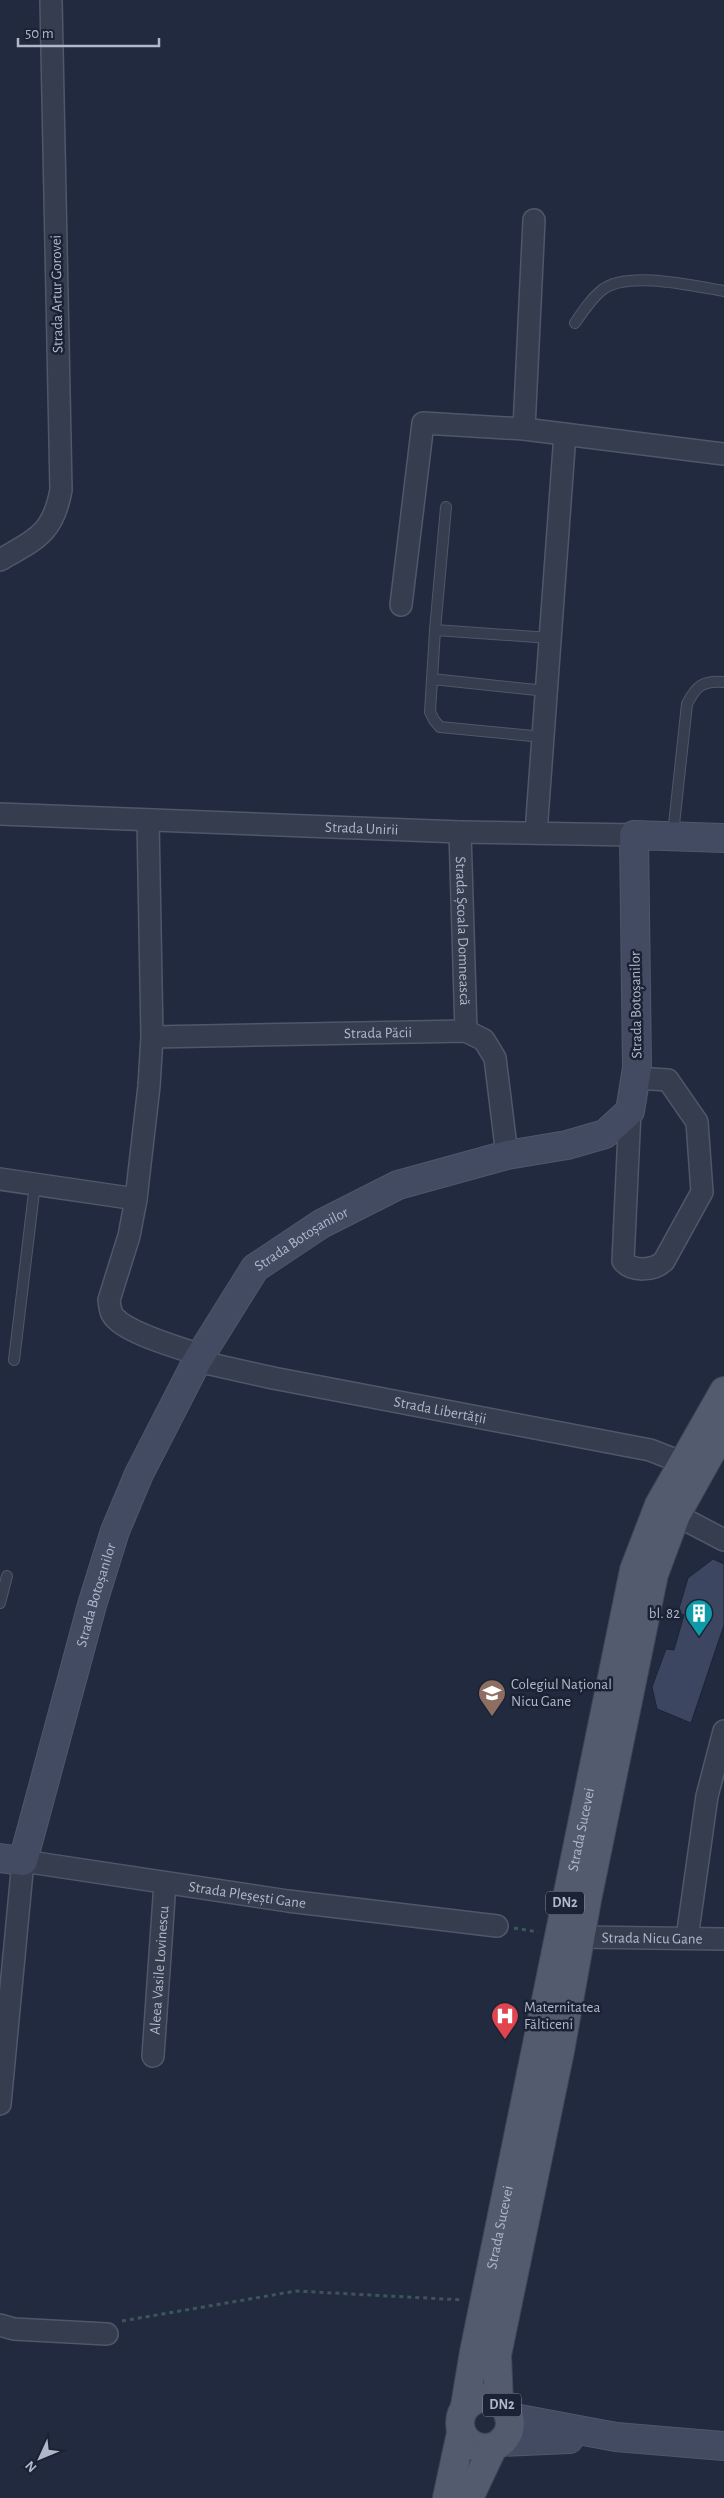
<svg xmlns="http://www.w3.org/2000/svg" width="724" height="2498" font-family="'Alegreya Sans',sans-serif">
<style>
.building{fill:#3c4660;stroke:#1c2436}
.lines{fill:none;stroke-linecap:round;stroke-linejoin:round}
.lane-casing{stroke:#50576a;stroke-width:12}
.street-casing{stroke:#50576a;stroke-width:24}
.secondary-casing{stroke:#50576a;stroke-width:30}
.primary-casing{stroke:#3e4658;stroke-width:30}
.path{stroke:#3e555a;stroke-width:3;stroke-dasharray:4 4;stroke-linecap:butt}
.lane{stroke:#353d4f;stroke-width:10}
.street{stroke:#353d4f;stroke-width:21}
.secondary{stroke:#424b62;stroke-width:28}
.primary{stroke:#535b6f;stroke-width:28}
.labels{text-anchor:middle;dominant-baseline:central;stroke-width:5;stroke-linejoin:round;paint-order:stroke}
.shield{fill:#1a2234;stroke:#848a9d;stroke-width:1}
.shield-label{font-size:14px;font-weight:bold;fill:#b1b7ca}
.street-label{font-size:15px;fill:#b1b7ca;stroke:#1a2234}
.poi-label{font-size:15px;fill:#b1b7ca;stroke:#1a2234;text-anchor:start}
</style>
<rect width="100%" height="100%" fill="#212a3f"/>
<path class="building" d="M 713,1559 L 724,1564 L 724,1625 L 691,1723 L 657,1709 L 652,1687 L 666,1649 L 674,1650 L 684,1615 L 678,1612 L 688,1578 Z"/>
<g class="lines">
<g class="lane-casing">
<path id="lane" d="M 575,323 C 583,311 591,299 602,290 C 627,270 694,286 724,291
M 435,630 L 446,507
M 432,679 L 546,691
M 543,737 L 440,727 L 434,720 L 430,712 L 435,630 L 550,638
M 673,834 L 687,704 C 696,686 703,680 724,682
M 14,1360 L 35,1184
M 0,1603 L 7,1576"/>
</g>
<g class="street-casing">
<g id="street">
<path d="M 524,429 L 534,220"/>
<path d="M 0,560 C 36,539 53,534 61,490 L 51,0"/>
<path d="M 401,605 L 423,423 L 524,429 L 724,454"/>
<path id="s1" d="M 0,814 L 460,832 L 634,835"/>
<path d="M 148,820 L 152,1037 L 149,1086 L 136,1199 L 129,1236 L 109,1300 C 110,1307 110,1313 115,1318 C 130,1334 179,1348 201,1355"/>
<path id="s2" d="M 460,832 L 466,1031"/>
<path d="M 536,833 L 565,434"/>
<path id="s3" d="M 152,1037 L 466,1031 L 484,1040 L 495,1058 L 507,1155"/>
<path d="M 630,1111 L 623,1261 C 632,1272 654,1271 664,1261 L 702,1192 L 697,1122 L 668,1080 L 635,1078"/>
<path d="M 0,1179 L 136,1199"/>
<path id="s4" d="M 197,1361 L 273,1378 L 650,1450 L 681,1462"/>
<path d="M 676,1515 L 724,1540"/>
<path id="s5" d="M 580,1937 L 724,1939"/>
<path d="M 687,1938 L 707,1796 L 724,1731"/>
<path id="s6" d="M 153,2056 L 165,1883"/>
<path id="s7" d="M 0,2104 L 23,1861 L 288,1901 L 497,1926"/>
<path d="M 0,2325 L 14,2329 L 107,2334"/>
</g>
</g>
<g class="secondary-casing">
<g id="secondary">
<path id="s8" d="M 0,1858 L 23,1861 L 92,1605 L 115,1531 L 139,1474 L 197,1361 L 255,1268 L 321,1224 L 398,1185 L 507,1155 L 567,1145 L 605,1134 L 630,1111 L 637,1068 L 634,835 L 724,838"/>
<path d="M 509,2417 L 616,2437 L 724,2446"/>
<path d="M 501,2442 L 569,2439"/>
</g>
</g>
<g class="primary-casing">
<g id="primary">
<circle cx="485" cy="2423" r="25"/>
<path d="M 499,2402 L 497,2355 L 560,2051 L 587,1900 L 654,1574 L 676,1515 L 724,1429"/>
<path id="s9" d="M 465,2406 L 474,2352 L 634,1570 L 659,1505 L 724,1391"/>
<path d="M 447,2498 L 461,2433"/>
<path d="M 469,2498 L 493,2447"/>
</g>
</g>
<path class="path" d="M 514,1928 L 538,1932
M 122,2321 L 296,2291 L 463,2300"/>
<use href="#lane" class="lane"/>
<use href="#street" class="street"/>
<use href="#secondary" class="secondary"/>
<use href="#primary" class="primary"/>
</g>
<defs>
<g id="building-pin" transform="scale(1.4375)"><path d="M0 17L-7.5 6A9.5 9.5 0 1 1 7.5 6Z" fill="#0f9aa8" stroke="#1a2234"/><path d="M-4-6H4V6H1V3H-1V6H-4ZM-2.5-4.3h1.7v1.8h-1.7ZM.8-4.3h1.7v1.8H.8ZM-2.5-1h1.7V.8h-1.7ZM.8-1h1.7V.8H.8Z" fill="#fff"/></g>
<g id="school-pin" transform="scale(1.4375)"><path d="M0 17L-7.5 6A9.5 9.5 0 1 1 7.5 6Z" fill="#8d6e63" stroke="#1a2234"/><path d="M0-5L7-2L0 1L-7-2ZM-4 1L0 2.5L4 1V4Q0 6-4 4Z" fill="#fff"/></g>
<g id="hospital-pin" transform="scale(1.4375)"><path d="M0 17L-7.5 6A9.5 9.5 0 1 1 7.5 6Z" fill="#e0444e" stroke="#1a2234"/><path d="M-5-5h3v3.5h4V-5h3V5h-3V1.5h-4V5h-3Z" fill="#fff"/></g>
</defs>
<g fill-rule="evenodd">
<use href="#building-pin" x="699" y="1613"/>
<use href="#school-pin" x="492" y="1693"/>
<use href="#hospital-pin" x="505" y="2016"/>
</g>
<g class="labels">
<g class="shield">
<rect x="546" y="1891.5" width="38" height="23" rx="4"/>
<rect x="483" y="2393.5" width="38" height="23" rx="4"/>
</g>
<g class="shield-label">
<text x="565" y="1903">DN2</text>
<text x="502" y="2405">DN2</text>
</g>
<g class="street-label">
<text transform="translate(57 294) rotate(-91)">Strada Artur Gorovei</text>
<text stroke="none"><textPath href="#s1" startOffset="362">Strada Unirii</textPath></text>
<text stroke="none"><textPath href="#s2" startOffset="99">Strada Școala Domnească</textPath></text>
<text transform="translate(636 1005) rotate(-91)">Strada Botoșanilor</text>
<text stroke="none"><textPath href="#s3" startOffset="226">Strada Păcii</textPath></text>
<text stroke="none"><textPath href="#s8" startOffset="719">Strada Botoșanilor</textPath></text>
<text stroke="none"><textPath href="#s4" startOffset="248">Strada Libertății</textPath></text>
<text stroke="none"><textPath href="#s8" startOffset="299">Strada Botoșanilor</textPath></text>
<text stroke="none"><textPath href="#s9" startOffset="588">Strada Sucevei</textPath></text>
<text stroke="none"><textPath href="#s7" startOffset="471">Strada Pleșești Gane</textPath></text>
<text stroke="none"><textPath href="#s5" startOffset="72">Strada Nicu Gane</textPath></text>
<text stroke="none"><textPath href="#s6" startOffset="86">Aleea Vasile Lovinescu</textPath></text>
<text stroke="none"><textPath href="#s9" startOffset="182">Strada Sucevei</textPath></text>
</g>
<g class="poi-label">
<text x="680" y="1613" text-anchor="end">bl. 82</text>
<text x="511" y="1684">Colegiul Național<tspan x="511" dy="17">Nicu Gane</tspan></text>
<text x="524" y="2007">Maternitatea<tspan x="524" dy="17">Fălticeni</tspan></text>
</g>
</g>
<g transform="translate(40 2458) rotate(226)" stroke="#1a2234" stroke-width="4" paint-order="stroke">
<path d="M0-4L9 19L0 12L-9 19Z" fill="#b1b7ca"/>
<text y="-8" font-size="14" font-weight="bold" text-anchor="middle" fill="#b1b7ca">N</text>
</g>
<path d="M18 38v8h141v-8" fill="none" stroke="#b1b7ca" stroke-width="2.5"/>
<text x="25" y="38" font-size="15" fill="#b1b7ca" stroke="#1a2234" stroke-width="4" paint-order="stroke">50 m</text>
</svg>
